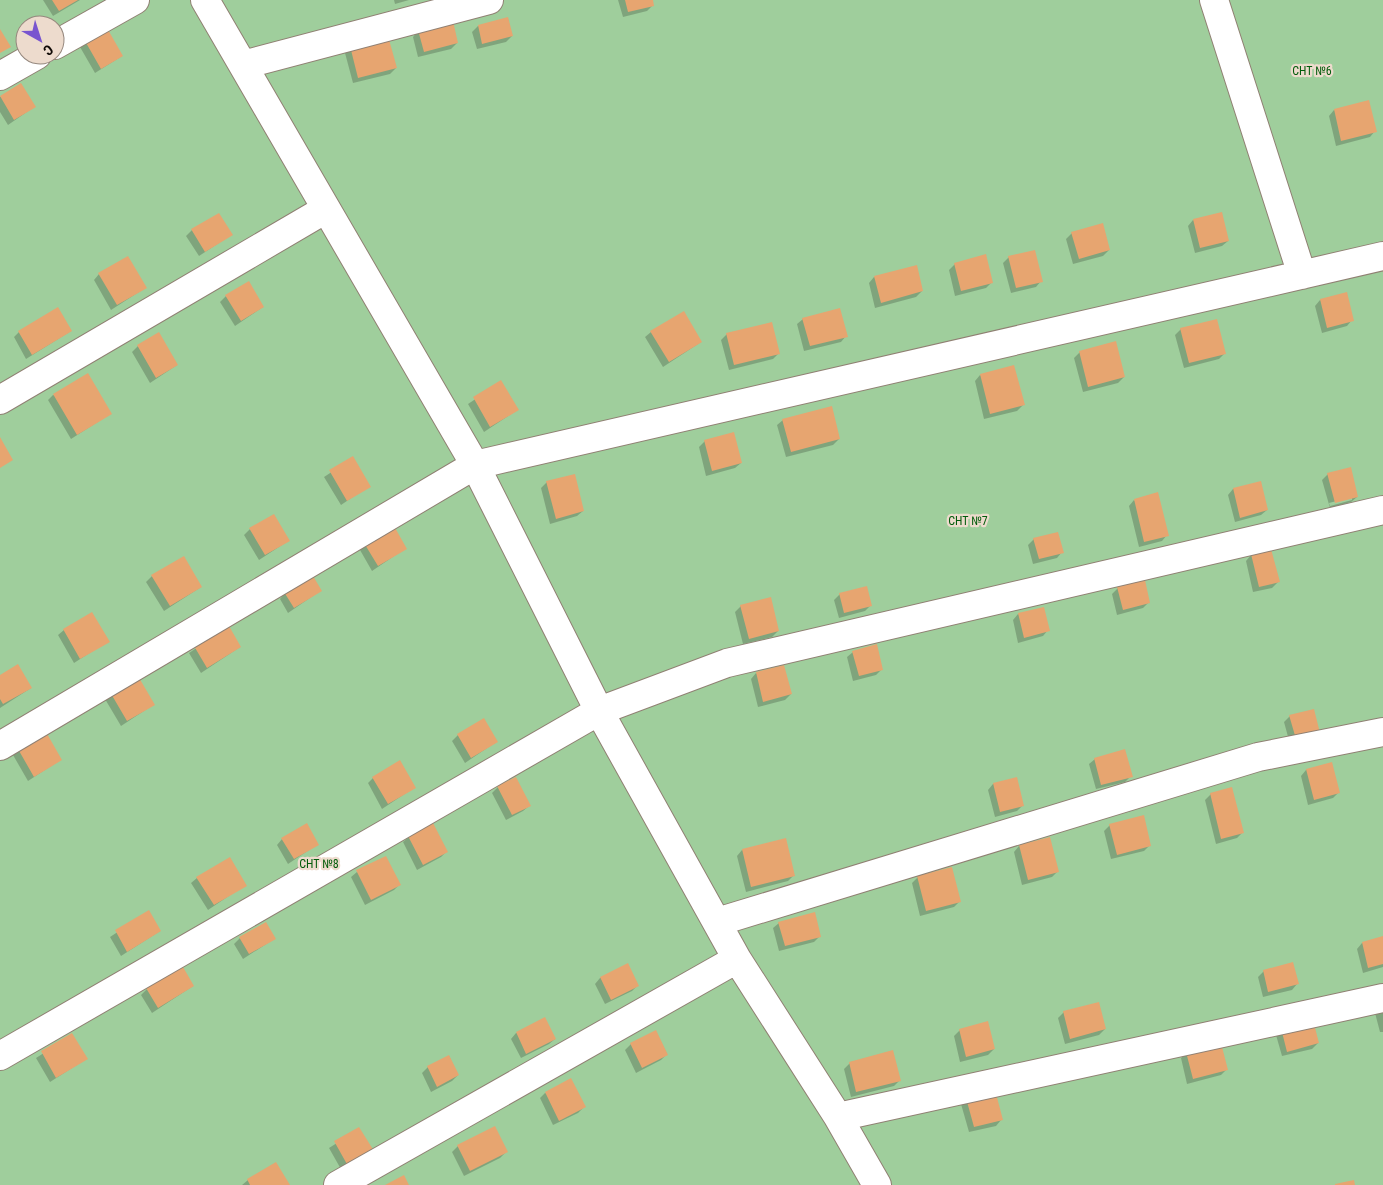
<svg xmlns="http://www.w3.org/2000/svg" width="1383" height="1185" font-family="'Roboto Condensed',sans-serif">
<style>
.green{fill:#9fce9c;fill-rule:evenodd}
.shadow{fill:#0003;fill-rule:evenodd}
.building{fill:#e7a570}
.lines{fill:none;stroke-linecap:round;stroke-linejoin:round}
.minor-casing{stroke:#908073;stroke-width:30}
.minor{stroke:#fff;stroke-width:28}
.labels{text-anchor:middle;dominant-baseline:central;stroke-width:4.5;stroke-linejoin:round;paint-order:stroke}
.park-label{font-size:12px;fill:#025c0b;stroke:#eddbcd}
</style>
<rect width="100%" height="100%" fill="#eddbcd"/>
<path class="green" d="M 0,0 L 1383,0 L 1383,1185 L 0,1185 ZM 25,25 L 55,25 L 55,55 L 25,55 Z"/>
<path class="shadow" d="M 43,0 L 80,0 L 53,16 Z
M 394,0 L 409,0 L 395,4 Z
M 618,0 L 652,0 L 653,5 L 647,11 L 623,17 Z
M 508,19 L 512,36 L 506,42 L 477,49 L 472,32 L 478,26 Z
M 418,31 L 457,43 L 451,49 L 418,57 L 413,37 Z
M 86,42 L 122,56 L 95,73 L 80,47 Z
M 351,47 L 396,68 L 390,74 L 353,83 L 345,53 Z
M 21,84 L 34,107 L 8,125 L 0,112 L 0,97 Z
M 1334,110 L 1375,131 L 1370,137 L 1336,146 L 1329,116 Z
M 1193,220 L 1228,241 L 1222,246 L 1195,253 L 1188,226 Z
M 192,230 L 231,235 L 199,256 L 186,236 Z
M 1072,233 L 1109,250 L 1103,256 L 1073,264 L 1066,239 Z
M 1009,257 L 1041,281 L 1036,287 L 1011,293 L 1003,263 Z
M 955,264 L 992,282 L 986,288 L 955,296 L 949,270 Z
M 99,274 L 145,288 L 111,310 L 94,280 Z
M 874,277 L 922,291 L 916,297 L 875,308 L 869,283 Z
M 226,296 L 263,307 L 235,326 L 220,302 Z
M 1320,300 L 1352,320 L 1347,326 L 1322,333 L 1315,306 Z
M 803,319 L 846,336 L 841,342 L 804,351 L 797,324 Z
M 1181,329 L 1224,354 L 1219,359 L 1184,368 L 1175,335 Z
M 71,331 L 26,359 L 14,337 L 19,332 Z
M 651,332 L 701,342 L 663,367 L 645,337 Z
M 727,334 L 778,354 L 773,359 L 729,370 L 721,340 Z
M 138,346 L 177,365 L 150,383 L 132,352 Z
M 1080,352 L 1124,377 L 1118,383 L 1083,392 L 1074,358 Z
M 980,375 L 1023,405 L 1017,411 L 984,419 L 975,381 Z
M 501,382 L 517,410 L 484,432 L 468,404 Z
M 53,395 L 110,414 L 71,439 L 48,400 Z
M 783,420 L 839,439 L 833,445 L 786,457 L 777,425 Z
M 705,441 L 741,463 L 735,468 L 706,476 L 699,447 Z
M 353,458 L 369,486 L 341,505 L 324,477 Z
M 1328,474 L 1357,497 L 1351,502 L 1330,508 L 1322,480 ZM 1352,497 L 1352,500 L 1330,506 L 1329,503 Z
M 547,482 L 583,511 L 577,516 L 550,524 L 541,488 Z
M 1260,483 L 1267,510 L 1261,515 L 1235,522 L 1228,495 L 1233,489 Z
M 1134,500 L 1167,535 L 1162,541 L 1139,547 L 1129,506 Z
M 250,529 L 288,541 L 259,560 L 244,535 Z
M 1034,539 L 1062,552 L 1057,558 L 1033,564 L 1028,545 Z
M 365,544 L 406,548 L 372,571 L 360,550 Z
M 1270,551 L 1278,582 L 1272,588 L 1253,592 L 1246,561 L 1251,555 Z
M 152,576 L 201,587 L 164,611 L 146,582 Z
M 1118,588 L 1149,602 L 1143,608 L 1117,615 L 1112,594 Z
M 320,591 L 288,613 L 280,599 L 285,593 Z
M 840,594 L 871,605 L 865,611 L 839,618 L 834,600 Z
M 741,606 L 778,631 L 772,637 L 743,644 L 735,612 Z
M 1018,614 L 1048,630 L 1043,636 L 1018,643 L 1013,620 Z
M 228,627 L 240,647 L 201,673 L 189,653 Z
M 64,630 L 108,641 L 74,663 L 58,635 Z
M 853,652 L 882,669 L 876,675 L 853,681 L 847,657 Z
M 756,673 L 791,694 L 785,700 L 758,707 L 751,679 Z
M 0,676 L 31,688 L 0,708 Z
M 111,693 L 153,705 L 121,726 L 105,699 Z
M 1313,710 L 1290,744 L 1284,722 L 1290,716 Z
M 458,735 L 496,742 L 465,763 L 452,741 Z
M 19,750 L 60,760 L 28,781 L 13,755 Z
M 1095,759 L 1131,776 L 1125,782 L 1096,789 L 1089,764 Z
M 1331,764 L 1339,792 L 1333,798 L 1308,805 L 1301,776 L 1306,770 Z
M 373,778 L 415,787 L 382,809 L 368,783 Z
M 1016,778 L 1023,805 L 1017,811 L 995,817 L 988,790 L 993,784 Z
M 498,787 L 529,806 L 523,811 L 506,820 L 492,793 Z
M 1211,794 L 1242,833 L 1237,838 L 1216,844 L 1205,800 Z
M 1110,825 L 1150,845 L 1144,851 L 1111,859 L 1104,831 Z
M 409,837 L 446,852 L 441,857 L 417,870 L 403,842 Z
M 1049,838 L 1058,871 L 1052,877 L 1022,885 L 1014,852 L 1019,846 Z
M 282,839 L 318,844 L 288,864 L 277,845 Z
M 742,850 L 794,875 L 788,881 L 746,892 L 737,856 Z
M 357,872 L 399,885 L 394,890 L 365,905 L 351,877 Z
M 918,877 L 959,902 L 954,907 L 920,916 L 912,883 Z
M 197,878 L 245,885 L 208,910 L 191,883 Z
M 148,912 L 160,931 L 121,956 L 110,937 Z
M 779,923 L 820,936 L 814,942 L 779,951 L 773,928 Z
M 240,938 L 274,939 L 243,959 L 234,944 Z
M 1383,938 L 1383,967 L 1363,973 L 1357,949 L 1362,943 Z
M 627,965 L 638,985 L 632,991 L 605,1004 L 595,984 L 600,978 Z
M 1264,971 L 1297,984 L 1292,990 L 1263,997 L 1258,977 Z
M 193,986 L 152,1013 L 141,995 L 147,989 Z
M 1383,1006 L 1383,1032 L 1380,1032 L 1375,1013 Z
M 1064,1012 L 1105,1029 L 1099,1035 L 1065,1044 L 1058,1018 Z
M 1282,1029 L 1318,1043 L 1312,1049 L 1282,1056 L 1276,1035 Z
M 960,1030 L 994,1049 L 988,1055 L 960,1062 L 954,1036 Z
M 656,1032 L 667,1054 L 661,1060 L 636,1073 L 625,1050 L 631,1044 Z
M 516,1033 L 555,1039 L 549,1044 L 521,1058 L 511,1039 Z
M 72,1035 L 86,1059 L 50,1082 L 36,1058 Z
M 1187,1053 L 1226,1070 L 1221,1075 L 1187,1084 L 1181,1058 Z
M 449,1056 L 458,1075 L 452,1081 L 431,1092 L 422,1073 L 428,1067 Z
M 850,1063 L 900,1080 L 894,1086 L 851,1097 L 844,1069 Z
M 545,1093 L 584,1107 L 578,1113 L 553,1125 L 540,1098 Z
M 967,1099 L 1001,1120 L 996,1126 L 969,1132 L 961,1104 Z
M 359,1129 L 366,1157 L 342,1171 L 329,1148 Z
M 458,1146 L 506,1152 L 500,1158 L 464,1176 L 452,1152 Z
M 248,1180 L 288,1185 L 242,1185 Z"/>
<path class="building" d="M 52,0 L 78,0 L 59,11 Z
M 625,0 L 653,0 L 654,6 L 628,12 Z
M 508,17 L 513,36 L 482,44 L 478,25 Z
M 453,21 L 458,43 L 424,52 L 418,30 Z
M 107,28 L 123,56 L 101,69 L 85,41 Z
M 0,29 L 11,47 L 0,53 Z
M 388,36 L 397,68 L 358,78 L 350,46 Z
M 21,83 L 36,107 L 14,120 L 0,96 Z
M 1369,100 L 1377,132 L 1341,141 L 1334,109 Z
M 1222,212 L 1229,241 L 1200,248 L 1193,219 Z
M 219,213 L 233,235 L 205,252 L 191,229 Z
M 1103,223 L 1110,250 L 1079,259 L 1071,232 Z
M 1035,250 L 1043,282 L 1016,288 L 1008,256 Z
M 986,254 L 993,283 L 961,291 L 954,263 Z
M 128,256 L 147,288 L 117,305 L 98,273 Z
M 917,265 L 923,291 L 881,303 L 874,276 Z
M 249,281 L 264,307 L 241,321 L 225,295 Z
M 1347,292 L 1354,321 L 1327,328 L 1320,299 Z
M 58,307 L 72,331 L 32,355 L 18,331 Z
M 840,308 L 848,337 L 810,346 L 802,318 Z
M 684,311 L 702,342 L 669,362 L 650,331 Z
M 1217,319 L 1226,354 L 1189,363 L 1180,328 Z
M 772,322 L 780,354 L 734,365 L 726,333 Z
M 159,332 L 178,365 L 156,378 L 137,345 Z
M 1116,341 L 1125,377 L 1088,387 L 1079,351 Z
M 1014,365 L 1025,405 L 990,414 L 980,374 Z
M 88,373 L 112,414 L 77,435 L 53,394 Z
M 501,380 L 519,410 L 490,427 L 473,397 Z
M 832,406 L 840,439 L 791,452 L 782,419 Z
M 734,432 L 742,463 L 712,471 L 704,440 Z
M 0,437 L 13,460 L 0,468 Z
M 353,456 L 371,487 L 347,501 L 329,470 Z
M 1351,467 L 1358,497 L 1335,503 L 1327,473 Z
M 575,474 L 584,511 L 556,519 L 546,481 Z
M 1261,481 L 1268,510 L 1240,518 L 1233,488 Z
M 1158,492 L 1169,536 L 1144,542 L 1134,499 Z
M 274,514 L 290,541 L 265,555 L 249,528 Z
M 394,526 L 407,549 L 378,566 L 364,543 Z
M 1058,532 L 1064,553 L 1039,559 L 1033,538 Z
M 1271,549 L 1280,582 L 1259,587 L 1251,554 Z
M 184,556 L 202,587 L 170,606 L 151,575 Z
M 313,576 L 322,591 L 294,608 L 284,592 Z
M 1145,580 L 1150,603 L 1123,610 L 1117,587 Z
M 867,586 L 872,606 L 844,613 L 839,593 Z
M 771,597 L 779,631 L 749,639 L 740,605 Z
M 1044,607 L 1050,631 L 1024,638 L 1018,613 Z
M 92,612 L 110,642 L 80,659 L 63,629 Z
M 229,626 L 241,647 L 207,668 L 194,646 Z
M 877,644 L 883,670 L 859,676 L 852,651 Z
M 18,664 L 32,688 L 3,704 L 0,699 L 0,675 Z
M 784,665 L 792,694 L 763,702 L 756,672 Z
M 138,676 L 155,705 L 127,721 L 110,692 Z
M 1314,709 L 1320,733 L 1296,739 L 1289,715 Z
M 484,718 L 498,742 L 471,758 L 457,734 Z
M 46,732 L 62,760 L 34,777 L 18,749 Z
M 1125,749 L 1133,777 L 1101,785 L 1094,758 Z
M 400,760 L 416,788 L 388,804 L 372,777 Z
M 1332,762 L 1340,793 L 1314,800 L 1306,769 Z
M 516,777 L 531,806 L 512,815 L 497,786 Z
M 1017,777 L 1024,806 L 1000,812 L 993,783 Z
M 1232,787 L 1244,833 L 1221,839 L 1210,793 Z
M 1144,815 L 1151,846 L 1117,855 L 1109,824 Z
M 307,823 L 319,845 L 294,859 L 281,838 Z
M 433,823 L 448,852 L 423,865 L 408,836 Z
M 1050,837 L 1059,872 L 1028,880 L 1019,845 Z
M 786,838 L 795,876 L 751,887 L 742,849 Z
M 386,856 L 401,885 L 371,900 L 356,870 Z
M 230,857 L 247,886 L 214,905 L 196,877 Z
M 952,867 L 961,902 L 926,911 L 917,876 Z
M 149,910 L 161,931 L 127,952 L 115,930 Z
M 815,912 L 821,937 L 785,946 L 778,922 Z
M 266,922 L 276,939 L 249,954 L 239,937 Z
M 1383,936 L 1383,964 L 1368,968 L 1362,942 Z
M 1293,962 L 1299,984 L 1268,992 L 1263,970 Z
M 628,963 L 639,986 L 611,1000 L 600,977 Z
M 183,967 L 194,986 L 158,1008 L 146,988 Z
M 1099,1002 L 1106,1029 L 1070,1039 L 1063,1011 Z
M 545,1017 L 556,1039 L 526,1054 L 516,1032 Z
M 1313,1020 L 1319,1043 L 1287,1052 L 1281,1028 Z
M 988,1021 L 995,1049 L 966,1057 L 959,1029 Z
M 656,1030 L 668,1055 L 642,1068 L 630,1043 Z
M 72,1033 L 88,1059 L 56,1078 L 41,1051 Z
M 1221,1043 L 1228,1070 L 1193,1079 L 1186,1052 Z
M 893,1050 L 901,1081 L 856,1092 L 849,1062 Z
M 449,1055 L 459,1075 L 437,1087 L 427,1066 Z
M 571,1078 L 586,1107 L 559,1121 L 545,1092 Z
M 995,1090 L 1003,1120 L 974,1127 L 966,1098 Z
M 495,1126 L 508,1152 L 470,1171 L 457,1145 Z
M 359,1127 L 374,1151 L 348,1166 L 334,1141 Z
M 276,1162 L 290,1185 L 250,1185 L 247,1179 Z
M 404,1175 L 409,1185 L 385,1185 Z
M 1354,1180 L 1355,1185 L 1335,1185 L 1335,1184 Z"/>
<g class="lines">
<g class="minor-casing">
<path id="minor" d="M 205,0 L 475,465 L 599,711 L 737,959 L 838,1117 L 877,1185
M 1214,0 L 1302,275
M 55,45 L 135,0
M 243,65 L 489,0
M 0,76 L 37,55
M 0,400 L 326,209
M 0,746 L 475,465 L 1383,256
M 717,922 L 1258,757 L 1383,732
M 0,1056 L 599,711 L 727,663 L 1383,510
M 838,1117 L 1383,998
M 338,1185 L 737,959"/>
</g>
<use href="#minor" class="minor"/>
</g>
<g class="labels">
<g class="park-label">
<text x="1312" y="71">СНТ №6</text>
<text x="968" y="521">СНТ №7</text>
<text x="319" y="864">СНТ №8</text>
</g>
</g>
<g transform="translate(40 40) rotate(141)"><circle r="24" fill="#eddbcd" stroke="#95877d"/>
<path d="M0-4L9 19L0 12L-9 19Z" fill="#7955cf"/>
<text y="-8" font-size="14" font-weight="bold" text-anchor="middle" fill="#100a06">С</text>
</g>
</svg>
